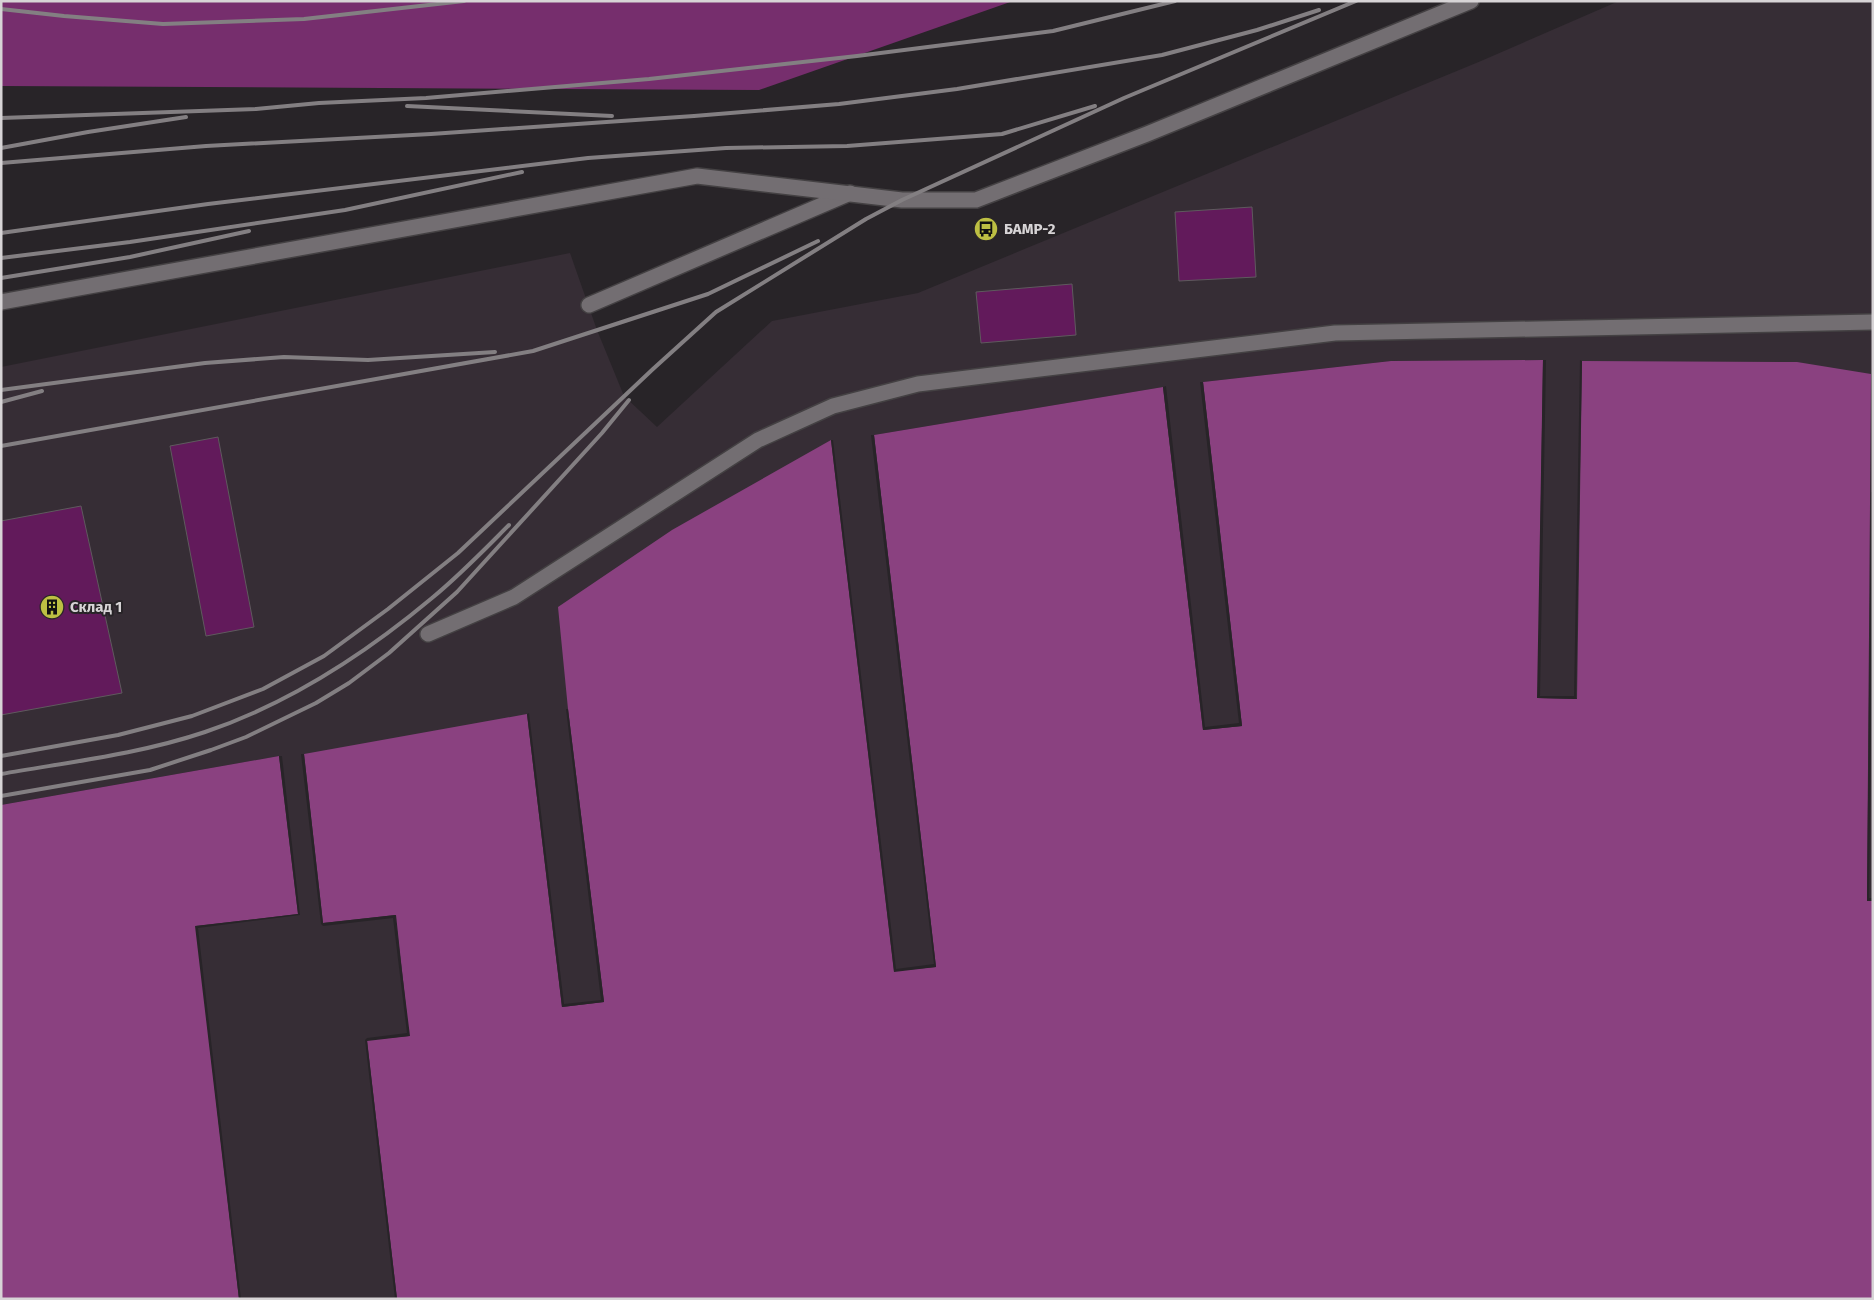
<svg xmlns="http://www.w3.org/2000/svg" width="1874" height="1300" font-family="'Fira Sans',sans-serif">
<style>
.built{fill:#362d35}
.forest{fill:#762e6d}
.water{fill:#8a4180}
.pier{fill:#282428}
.building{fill:#621a5b;stroke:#5f5a5e}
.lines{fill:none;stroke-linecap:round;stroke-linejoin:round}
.lane-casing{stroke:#444143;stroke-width:18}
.street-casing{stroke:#444143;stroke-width:18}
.lane{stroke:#736e72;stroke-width:15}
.street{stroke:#736e72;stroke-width:15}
.rail{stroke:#837f82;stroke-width:4}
.labels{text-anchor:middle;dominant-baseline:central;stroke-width:4;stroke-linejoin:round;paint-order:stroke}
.poi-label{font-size:15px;font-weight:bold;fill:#d7d4d6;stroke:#282428;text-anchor:start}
</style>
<rect width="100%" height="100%" fill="#282428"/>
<path class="built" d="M 1619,1 L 1873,1 L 1873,901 L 1867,901 L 1871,374 L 1576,699 L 1537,698 L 1543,360 L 1391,361 L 1203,382 L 1242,726 L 1203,730 L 1163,387 L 874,435 L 936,967 L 894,972 L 568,709 L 604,1002 L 562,1007 L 527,714 L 395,915 L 410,1036 L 367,1041 L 397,1299 L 239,1299 L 195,926 L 279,756 L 1,805 L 1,367 L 570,253 L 597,330 L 624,396 L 657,427 L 772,321 L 918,293 L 1481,61 Z"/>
<path class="forest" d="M 1,1 L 1013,1 L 759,90 L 1,86 Z"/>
<path class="water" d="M 1543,360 L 1538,698 L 1577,699 L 1582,361 L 1797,362 L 1871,374 L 1867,900 L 1873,901 L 1873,1299 L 397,1299 L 367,1040 L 409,1036 L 396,915 L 323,923 L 304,754 L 527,714 L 562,1007 L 604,1002 L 568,709 L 558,607 L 672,530 L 831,440 L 894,971 L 936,967 L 874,435 L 1163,387 L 1203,730 L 1242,726 L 1203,382 L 1391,361 Z
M 279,756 L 298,914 L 196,926 L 239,1299 L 1,1299 L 1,805 Z"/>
<path class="pier" d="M 1543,360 L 1546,360 L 1540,696 L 1574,696 L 1580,360 L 1582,361 L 1576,699 L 1537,698 Z
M 1200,382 L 1203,382 L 1242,726 L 1203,730 L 1163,387 L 1166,386 L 1205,727 L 1239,723 Z
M 871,435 L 874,435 L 936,967 L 894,972 L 831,440 L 833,440 L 896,969 L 934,964 Z
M 1871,492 L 1873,492 L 1873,576 L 1869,898 L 1873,898 L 1873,901 L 1867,901 Z
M 566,709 L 568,709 L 604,1002 L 562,1007 L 527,714 L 529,713 L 564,1004 L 601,1000 Z
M 301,754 L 304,754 L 323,923 L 395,915 L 410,1036 L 367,1041 L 397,1299 L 395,1299 L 365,1040 L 367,1038 L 407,1033 L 393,918 L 323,926 L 321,924 Z
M 279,756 L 282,756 L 300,915 L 198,928 L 241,1299 L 239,1299 L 195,926 L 298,914 Z"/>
<path class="building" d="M 1252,207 L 1256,277 L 1179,281 L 1175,212 Z
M 1072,284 L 1076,335 L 981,343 L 976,292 Z
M 218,437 L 254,627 L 206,636 L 170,446 Z
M 81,506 L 122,693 L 1,715 L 1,521 Z"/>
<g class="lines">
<g class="lane-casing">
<path id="lane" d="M 589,305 L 850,193
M 428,634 L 514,597 L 758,440 L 833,406 L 918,384 L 1335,333 L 1873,322"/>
</g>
<g class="street-casing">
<path id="street" d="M 1,302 L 697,176 L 902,200 L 976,200 L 1147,134 L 1471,1"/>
</g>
<use href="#lane" class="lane"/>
<use href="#street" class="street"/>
<path class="rail" d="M 1,9 L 64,16 L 163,24 L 304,19 L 464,1
M 407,106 L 612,116
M 1,118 L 256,109 L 319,103 L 426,98 L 649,79 L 857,56 L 1053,31 L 1175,1
M 1,148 L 88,132 L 186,117
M 1,163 L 206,146 L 431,134 L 694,116 L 839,104 L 957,89 L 1162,55 L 1257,30 L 1319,10
M 1,233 L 208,204 L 588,158 L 726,148 L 847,146 L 1002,134 L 1095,106
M 1,258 L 130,242 L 345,210 L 522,172
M 1,278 L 130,257 L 249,231
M 1,390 L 205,363 L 284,357 L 368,360 L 495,352
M 1,402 L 42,391
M 1,446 L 533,351 L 708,294 L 818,241
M 1,756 L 118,735 L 192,716 L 263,689 L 324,656 L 388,609 L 458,553 L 653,369 L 716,312 L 866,219 L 902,200 L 1124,98 L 1356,1
M 1,774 C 69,762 140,754 205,732 C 288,704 365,654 432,598 C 460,575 484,550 509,525
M 1,796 L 150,770 L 211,750 L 246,737 L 316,703 L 349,683 L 389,653 L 457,592 L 602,433 L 629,400"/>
</g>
<defs>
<g id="bus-disc" transform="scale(1.25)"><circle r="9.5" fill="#bdbf43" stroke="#282428"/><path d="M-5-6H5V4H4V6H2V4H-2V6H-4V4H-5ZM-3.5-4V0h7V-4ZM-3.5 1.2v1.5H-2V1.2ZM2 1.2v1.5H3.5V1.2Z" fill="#111"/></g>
<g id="building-disc" transform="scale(1.25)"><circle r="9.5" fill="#bdbf43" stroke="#282428"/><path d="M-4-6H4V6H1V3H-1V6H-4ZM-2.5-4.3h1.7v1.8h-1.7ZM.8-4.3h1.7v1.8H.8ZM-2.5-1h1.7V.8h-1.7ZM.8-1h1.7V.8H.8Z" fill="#111"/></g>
</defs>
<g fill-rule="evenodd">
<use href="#bus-disc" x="986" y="229"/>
<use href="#building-disc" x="52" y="607"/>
</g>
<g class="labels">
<g class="poi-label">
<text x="1004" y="229">БАМР-2</text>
<text x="70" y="607">Склад 1</text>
</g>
</g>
<rect width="1874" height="1300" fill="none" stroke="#d7d4d6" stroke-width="5"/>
</svg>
